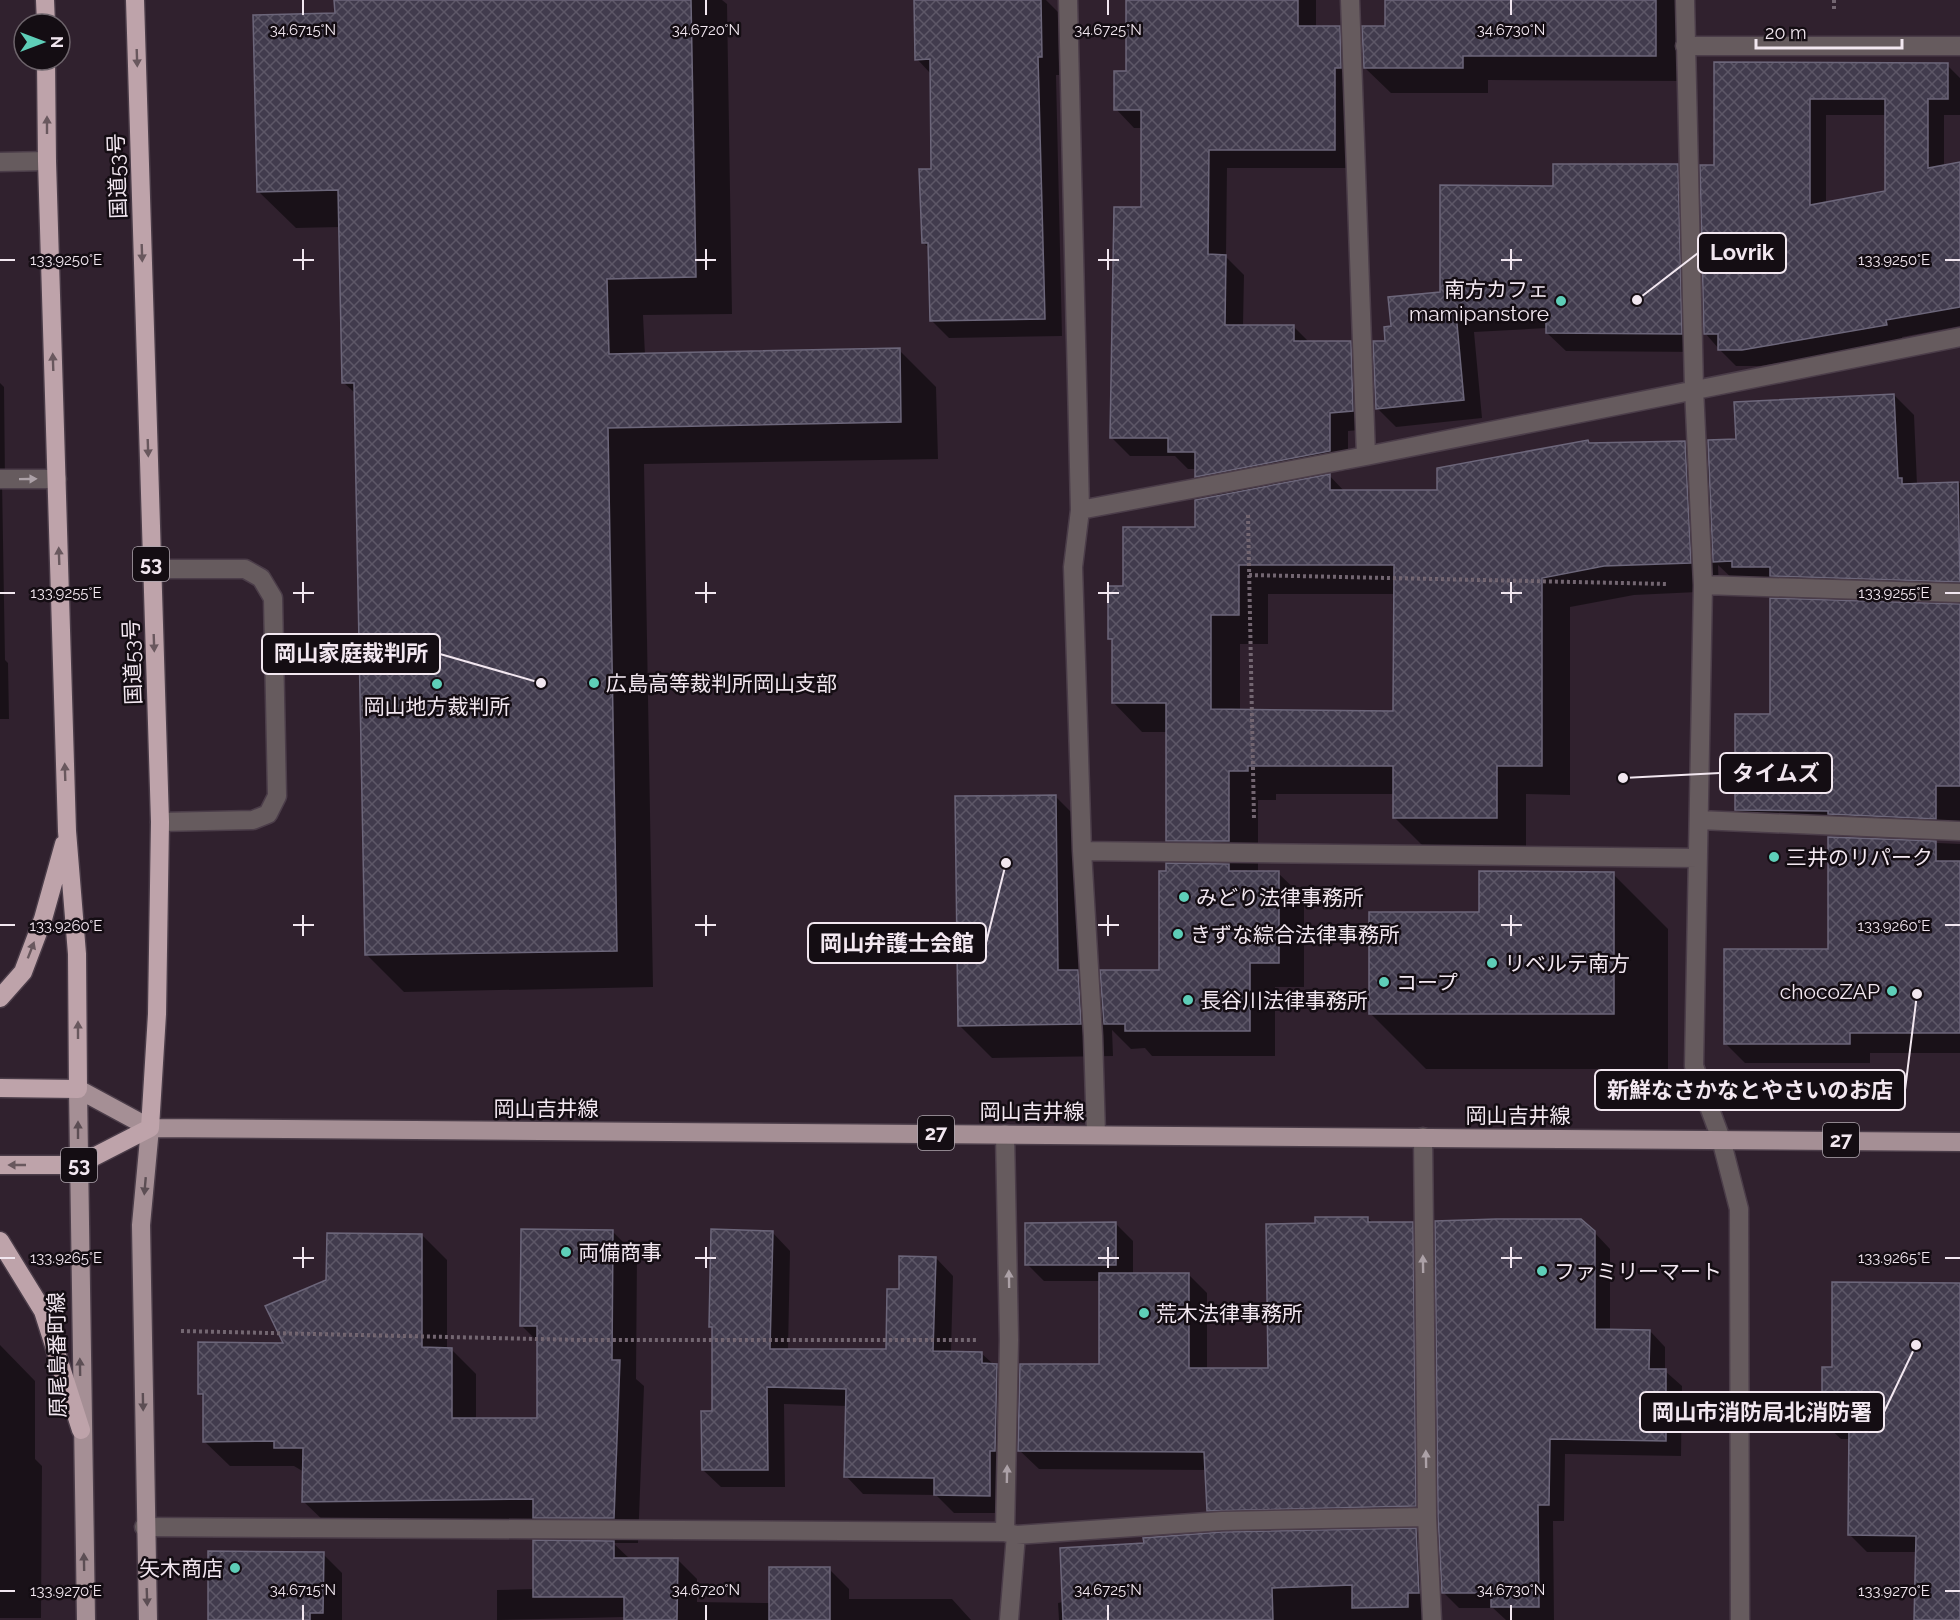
<svg xmlns="http://www.w3.org/2000/svg" width="1960" height="1620" font-family="Raleway,'Noto Sans JP',sans-serif">
<style>
.shadow{fill:#0007;fill-rule:evenodd}
.building{fill:url(#building-cross-hatch);stroke:#6c667a;stroke-width:1.5;fill-rule:evenodd}
.lines{fill:none;stroke-linecap:round;stroke-linejoin:round}
.minor-casing{stroke:#4b3d49;stroke-width:21}
.major-casing{stroke:#4b3d49;stroke-width:21}
.highway-casing{stroke:#4b3d49;stroke-width:21}
.path{stroke:#736671;stroke-width:4;stroke-dasharray:3 3;stroke-linecap:butt}
.minor{stroke:#665b5e;stroke-width:18}
.major{stroke:#a58f95;stroke-width:18}
.highway{stroke:#bea3aa;stroke-width:18}
.oneway{fill:#69585e}
.oneway2{fill:#aca1a7}
.oneway3{fill:#5c4e54}
.ticks{fill:none;stroke:#f2e7f0;stroke-width:2}
.poi-dot{fill:#5eceb8;stroke:#140d13;stroke-width:2}
.labels{text-anchor:middle;dominant-baseline:central;stroke-width:5;stroke-linejoin:round;paint-order:stroke}
.shield{fill:#140d13;stroke:#afa6ae;stroke-width:1.5}
.shield-label{font-size:20px;font-weight:bold;fill:#f2e7f0}
.street-label{font-size:21px;fill:#f2e7f0;stroke:#140d13}
.poi-label{font-size:21px;fill:#f2e7f0;stroke:#140d13;text-anchor:start}
.ticks-label{font-size:15px;text-anchor:middle;fill:#f2e7f0;stroke:#140d13;stroke-width:5;stroke-linejoin:round;paint-order:stroke}
.leader{fill:none;stroke:#f2e7f0;stroke-width:2}
.callout-dot{fill:#f2e7f0;stroke:#140d13;stroke-width:2}
.callout{fill:#140d13;stroke:#f2e7f0;stroke-width:2}
.callout-label{font-size:22px;text-anchor:middle;font-weight:bold;fill:#f2e7f0}
</style>
<defs>
<pattern id="building-cross-hatch" width="8" height="8" patternUnits="userSpaceOnUse" patternTransform="scale(1.5)"><rect width="8" height="8" fill="#413b4d"/><path d="M0 0l8 8M0 8l8-8" fill="none" stroke="#5d5767"/></pattern>
</defs>
<rect width="100%" height="100%" fill="#30212e"/>
<path class="shadow" d="M 336,0 L 722,0 L 727,4 L 732,314 L 643,315 L 645,355 L 899,350 L 936,387 L 938,459 L 644,464 L 653,987 L 404,992 L 367,955 L 356,394 L 344,383 L 340,227 L 296,228 L 259,192 L 336,15 Z
M 917,0 L 1046,0 L 1058,12 L 1059,75 L 1056,75 L 1062,336 L 949,338 L 931,320 L 930,249 L 923,242 L 933,170 L 931,74 L 917,59 Z
M 1128,0 L 1316,0 L 1316,27 L 1339,27 L 1358,46 L 1353,168 L 1227,168 L 1226,257 L 1244,275 L 1243,326 L 1293,326 L 1310,343 L 1350,343 L 1369,361 L 1371,429 L 1348,431 L 1348,470 L 1327,473 L 1345,492 L 1438,492 L 1588,441 L 1591,444 L 1685,442 L 1710,468 L 1738,441 L 1894,395 L 1914,415 L 1917,485 L 1960,483 L 1960,601 L 1735,581 L 1718,565 L 1719,591 L 1634,595 L 1570,607 L 1570,795 L 1526,794 L 1526,846 L 1423,846 L 1394,817 L 1394,794 L 1276,794 L 1276,800 L 1258,800 L 1258,873 L 1278,873 L 1304,898 L 1304,987 L 1275,987 L 1275,1056 L 1152,1056 L 1145,1048 L 1131,1049 L 1112,1030 L 1113,1056 L 992,1058 L 959,1025 L 1055,796 L 1088,829 L 1090,984 L 1103,998 L 1161,971 L 1193,865 L 1168,840 L 1168,732 L 1142,732 L 1113,702 L 1113,642 L 1109,638 L 1124,587 L 1196,529 L 1217,497 L 1196,476 L 1196,469 L 1188,469 L 1175,456 L 1130,456 L 1112,438 L 1142,208 L 1143,128 L 1134,128 L 1116,109 L 1128,73 ZM 1268,594 L 1395,594 L 1395,713 L 1240,711 L 1240,644 L 1268,644 ZM 1233,870 L 1247,870 L 1247,873 L 1236,873 Z
M 1387,0 L 1681,0 L 1681,81 L 1488,80 L 1488,93 L 1391,93 L 1365,68 L 1387,28 Z
M 1715,63 L 1947,65 L 1960,78 L 1960,115 L 1944,115 L 1944,166 L 1960,163 L 1960,326 L 1902,337 L 1903,342 L 1760,366 L 1736,366 L 1719,349 L 1705,333 L 1715,166 ZM 1826,115 L 1887,115 L 1887,192 L 1826,204 Z
M 1677,166 L 1696,185 L 1700,352 L 1566,351 L 1547,333 L 1547,328 L 1474,332 L 1482,418 L 1396,427 L 1377,408 L 1387,343 L 1393,328 L 1442,293 Z
M 0,383 L 4,387 L 5,480 L 2,480 L 5,660 L 8,663 L 9,719 L 0,719 Z
M 1960,606 L 1960,838 L 1757,830 L 1736,810 L 1772,715 Z
M 1830,838 L 1960,844 L 1960,1053 L 1870,1053 L 1870,1063 L 1745,1063 L 1725,1043 L 1830,951 Z
M 1613,874 L 1668,929 L 1668,1069 L 1426,1069 L 1371,1014 L 1480,913 Z
M 1368,1218 L 1374,1224 L 1412,1223 L 1431,1242 L 1434,1525 L 1228,1529 L 1208,1510 L 1207,1470 L 1039,1469 L 1019,1450 L 1100,1366 L 1100,1281 L 1044,1281 L 1027,1264 L 1116,1224 L 1133,1241 L 1133,1274 L 1188,1274 L 1207,1293 L 1207,1369 L 1270,1369 L 1317,1225 Z
M 613,1232 L 637,1256 L 636,1379 L 644,1386 L 638,1543 L 613,1543 L 630,1559 L 677,1559 L 697,1579 L 697,1602 L 771,1603 L 829,1569 L 849,1589 L 849,1599 L 952,1599 L 971,1620 L 625,1620 L 625,1617 L 497,1620 L 497,1590 L 534,1589 L 559,1542 L 541,1524 L 329,1526 L 304,1502 L 304,1472 L 294,1466 L 230,1466 L 205,1442 L 205,1399 L 199,1393 L 285,1345 L 328,1281 L 422,1235 L 447,1260 L 447,1349 L 451,1349 L 476,1374 L 476,1420 L 539,1420 L 539,1343 L 521,1325 Z
M 1594,1232 L 1610,1249 L 1610,1331 L 1650,1331 L 1665,1347 L 1665,1371 L 1682,1386 L 1681,1456 L 1565,1454 L 1564,1521 L 1553,1521 L 1554,1620 L 1506,1620 L 1493,1608 L 1459,1608 L 1443,1592 Z
M 773,1233 L 790,1251 L 788,1351 L 887,1351 L 901,1291 L 936,1258 L 953,1276 L 951,1353 L 981,1353 L 1014,1383 L 1007,1513 L 954,1513 L 936,1495 L 863,1494 L 846,1476 L 847,1406 L 784,1404 L 785,1487 L 721,1487 L 703,1470 L 714,1412 L 714,1330 L 710,1327 Z
M 1960,1285 L 1960,1620 L 1916,1620 L 1917,1552 L 1867,1552 L 1849,1534 L 1850,1439 L 1841,1439 L 1823,1422 L 1833,1369 Z
M 0,1345 L 35,1381 L 35,1459 L 42,1466 L 41,1618 L 0,1618 Z
M 1416,1530 L 1437,1551 L 1428,1620 L 1059,1620 L 1058,1603 Z
M 323,1554 L 342,1573 L 342,1620 L 210,1620 Z"/>
<path class="building" d="M 334,0 L 691,0 L 696,277 L 607,279 L 609,354 L 900,348 L 901,422 L 608,428 L 617,951 L 365,955 L 354,383 L 342,383 L 338,190 L 257,192 L 253,15 L 335,13 Z
M 914,0 L 1041,0 L 1042,57 L 1038,57 L 1045,319 L 930,321 L 928,243 L 922,243 L 919,169 L 931,169 L 930,59 L 915,60 Z
M 1126,0 L 1298,0 L 1298,26 L 1340,26 L 1341,68 L 1335,68 L 1335,150 L 1209,150 L 1208,254 L 1226,255 L 1225,325 L 1294,325 L 1294,341 L 1351,341 L 1353,411 L 1330,413 L 1330,451 L 1195,477 L 1195,452 L 1168,452 L 1168,438 L 1110,438 L 1114,207 L 1141,207 L 1141,110 L 1114,110 L 1114,71 L 1126,71 Z
M 1385,0 L 1656,0 L 1656,56 L 1463,56 L 1463,68 L 1364,68 L 1362,26 L 1385,26 Z
M 1714,62 L 1948,63 L 1948,99 L 1928,99 L 1928,168 L 1960,162 L 1960,307 L 1886,320 L 1887,325 L 1742,350 L 1718,350 L 1718,334 L 1704,334 L 1700,165 L 1714,165 ZM 1810,99 L 1885,99 L 1885,191 L 1810,205 Z
M 1553,164 L 1678,164 L 1682,334 L 1546,333 L 1546,309 L 1456,313 L 1464,400 L 1376,409 L 1373,341 L 1385,341 L 1384,327 L 1391,326 L 1388,297 L 1440,292 L 1440,185 L 1553,186 Z
M 1894,394 L 1898,478 L 1902,478 L 1902,484 L 1958,482 L 1960,582 L 1770,576 L 1770,567 L 1732,567 L 1732,561 L 1713,562 L 1708,440 L 1736,439 L 1734,402 Z
M 1588,440 L 1589,443 L 1685,441 L 1691,563 L 1604,566 L 1542,578 L 1542,766 L 1497,766 L 1497,818 L 1393,818 L 1393,766 L 1248,766 L 1248,771 L 1229,771 L 1229,841 L 1166,841 L 1166,703 L 1112,703 L 1112,639 L 1108,639 L 1108,586 L 1123,586 L 1123,527 L 1195,527 L 1195,500 L 1330,474 L 1330,490 L 1437,490 L 1437,468 ZM 1239,565 L 1394,565 L 1393,711 L 1211,709 L 1211,615 L 1239,615 Z
M 1770,598 L 1960,604 L 1960,786 L 1936,786 L 1936,819 L 1828,814 L 1828,811 L 1735,810 L 1735,714 L 1770,714 Z
M 1056,795 L 1058,970 L 1078,970 L 1081,1024 L 958,1026 L 955,796 Z
M 1828,837 L 1936,841 L 1936,861 L 1960,861 L 1960,1033 L 1850,1033 L 1850,1044 L 1724,1044 L 1724,949 L 1828,949 Z
M 1166,863 L 1229,864 L 1229,871 L 1279,871 L 1279,963 L 1250,963 L 1250,1031 L 1125,1031 L 1125,1024 L 1104,1024 L 1100,970 L 1159,970 L 1159,871 L 1166,871 Z
M 1479,871 L 1614,872 L 1614,1014 L 1369,1014 L 1369,912 L 1479,912 Z
M 1315,1217 L 1368,1217 L 1368,1222 L 1413,1222 L 1416,1506 L 1207,1511 L 1204,1452 L 1018,1451 L 1020,1364 L 1099,1364 L 1099,1273 L 1189,1273 L 1189,1368 L 1268,1368 L 1266,1224 L 1315,1223 Z
M 1496,1219 L 1581,1219 L 1595,1231 L 1595,1329 L 1650,1330 L 1649,1369 L 1666,1369 L 1666,1441 L 1550,1439 L 1549,1505 L 1538,1505 L 1539,1607 L 1491,1607 L 1491,1593 L 1442,1593 L 1438,1517 L 1435,1221 Z
M 1116,1222 L 1116,1265 L 1025,1265 L 1025,1223 Z
M 521,1229 L 613,1230 L 612,1360 L 620,1360 L 614,1518 L 533,1518 L 533,1499 L 302,1502 L 303,1448 L 274,1448 L 274,1441 L 203,1442 L 203,1394 L 198,1394 L 198,1342 L 283,1343 L 265,1306 L 326,1280 L 327,1233 L 422,1234 L 422,1347 L 452,1348 L 452,1418 L 537,1418 L 537,1326 L 520,1326 Z
M 711,1229 L 773,1231 L 770,1349 L 886,1349 L 887,1289 L 899,1289 L 899,1256 L 936,1257 L 933,1351 L 982,1352 L 982,1363 L 997,1364 L 995,1451 L 990,1451 L 990,1496 L 934,1495 L 934,1478 L 844,1477 L 846,1389 L 767,1387 L 768,1470 L 702,1470 L 701,1411 L 712,1411 L 712,1327 L 709,1327 Z
M 1832,1282 L 1960,1283 L 1960,1620 L 1914,1620 L 1916,1536 L 1848,1535 L 1849,1422 L 1822,1422 L 1822,1367 L 1832,1367 Z
M 1416,1528 L 1419,1593 L 1408,1593 L 1408,1607 L 1352,1608 L 1352,1585 L 1272,1588 L 1273,1620 L 1063,1620 L 1060,1548 L 1144,1543 L 1143,1538 L 1222,1532 Z
M 533,1540 L 614,1541 L 614,1558 L 678,1558 L 677,1620 L 624,1620 L 624,1597 L 533,1597 Z
M 208,1551 L 324,1552 L 323,1613 L 310,1613 L 310,1620 L 208,1620 Z
M 769,1567 L 830,1567 L 830,1620 L 769,1620 Z"/>
<g class="lines">
<g class="minor-casing">
<path id="minor" d="M 1068,0 L 1080,510 L 1073,567 L 1082,851 L 1093,1036 L 1096,1134
M 1350,0 L 1366,456
M 1685,0 L 1694,388 L 1703,585 L 1694,1066 L 1721,1139 L 1739,1209 L 1740,1620
M 1685,46 L 1960,46
M 0,162 L 47,161
M 0,479 L 57,479
M 1080,510 L 1366,456 L 1960,337
M 151,569 L 245,569 L 261,578 L 273,598 L 277,796 L 268,814 L 253,820 L 160,822
M 1703,585 L 1960,593
M 1699,820 L 1960,831
M 1082,851 L 1698,858
M 1005,1134 L 1009,1340 L 1005,1532
M 1423,1137 L 1427,1517 L 1432,1620
M 144,1527 L 1005,1532 L 1016,1535 L 1222,1521 L 1427,1517
M 1009,1620 L 1016,1535"/>
</g>
<g class="major-casing">
<path id="major" d="M 86,1620 L 78,1089 L 150,1128 L 1960,1142
M 148,1620 L 141,1225 L 150,1128"/>
</g>
<g class="highway-casing">
<path id="highway" d="M 45,0 L 46,24
M 0,998 L 23,972 L 43,919 L 64,844
M 0,1088 L 78,1089 L 77,954 L 67,831 L 47,161 L 46,60
M 0,1165 L 78,1165 L 150,1128 L 157,1014 L 160,822 L 135,0
M 0,1241 L 43,1311 L 81,1430"/>
</g>
<path class="path" d="M 1834,0 L 1834,11
M 1248,515 L 1254,819
M 1249,575 L 1668,584
M 181,1331 L 582,1340 L 976,1340"/>
<use href="#minor" class="minor"/>
<use href="#major" class="major"/>
<use href="#highway" class="highway"/>
</g>
<defs><path id="oneway-solid" d="M-6-.8H1V-3.2L6.5 0L1 3.2V.8H-6Z" transform="scale(1.5)"/></defs>
<g class="oneway">
<use href="#oneway-solid" transform="translate(137 58) rotate(88)"/>
<use href="#oneway-solid" transform="translate(47 125) rotate(-90)"/>
<use href="#oneway-solid" transform="translate(142 253) rotate(88)"/>
<use href="#oneway-solid" transform="translate(53 362) rotate(-92)"/>
<use href="#oneway-solid" transform="translate(148 448) rotate(88)"/>
<use href="#oneway-solid" transform="translate(59 556) rotate(-92)"/>
<use href="#oneway-solid" transform="translate(154 643) rotate(88)"/>
<use href="#oneway-solid" transform="translate(65 772) rotate(-92)"/>
<use href="#oneway-solid" transform="translate(31 950) rotate(-69)"/>
<use href="#oneway-solid" transform="translate(78 1030) rotate(-90)"/>
<use href="#oneway-solid" transform="translate(17 1165) rotate(-180)"/>
</g>
<g class="oneway2">
<use href="#oneway-solid" transform="translate(28 479) rotate(-1)"/>
<use href="#oneway-solid" transform="translate(1423 1264) rotate(-91)"/>
<use href="#oneway-solid" transform="translate(1009 1279) rotate(-91)"/>
<use href="#oneway-solid" transform="translate(1426 1459) rotate(-91)"/>
<use href="#oneway-solid" transform="translate(1007 1474) rotate(-89)"/>
</g>
<g class="oneway3">
<use href="#oneway-solid" transform="translate(78 1130) rotate(-90)"/>
<use href="#oneway-solid" transform="translate(145 1186) rotate(95)"/>
<use href="#oneway-solid" transform="translate(80 1367) rotate(-91)"/>
<use href="#oneway-solid" transform="translate(143 1402) rotate(89)"/>
<use href="#oneway-solid" transform="translate(84 1562) rotate(-91)"/>
<use href="#oneway-solid" transform="translate(147 1597) rotate(88)"/>
</g>
<path class="ticks" d="M 303,0 L 303,15M 706,0 L 706,15M 1108,0 L 1108,15M 1511,0 L 1511,15M 303,249 L 303,270M 706,249 L 706,270M 1108,249 L 1108,270M 1511,249 L 1511,270M 0,260 L 15,260M 293,260 L 314,260M 695,260 L 716,260M 1098,260 L 1119,260M 1501,260 L 1522,260M 1945,260 L 1960,260M 303,582 L 303,603M 706,582 L 706,603M 1108,582 L 1108,603M 1511,582 L 1511,603M 0,593 L 15,593M 293,593 L 314,593M 695,593 L 716,593M 1098,593 L 1119,593M 1501,593 L 1522,593M 1945,593 L 1960,593M 303,915 L 303,936M 706,915 L 706,936M 1108,915 L 1108,936M 1511,915 L 1511,936M 0,925 L 15,925M 293,925 L 314,925M 695,925 L 716,925M 1098,925 L 1119,925M 1501,925 L 1522,925M 1945,925 L 1960,925M 303,1247 L 303,1268M 706,1247 L 706,1268M 1108,1247 L 1108,1268M 1511,1247 L 1511,1268M 0,1258 L 15,1258M 293,1258 L 314,1258M 695,1258 L 716,1258M 1098,1258 L 1119,1258M 1501,1258 L 1522,1258M 1945,1258 L 1960,1258M 0,1591 L 15,1591M 1945,1591 L 1960,1591M 303,1605 L 303,1620M 706,1605 L 706,1620M 1108,1605 L 1108,1620M 1511,1605 L 1511,1620"/>
<g class="poi-dot">
<circle cx="1561" cy="301" r="6"/>
<circle cx="594" cy="683" r="6"/>
<circle cx="437" cy="684" r="6"/>
<circle cx="1774" cy="857" r="6"/>
<circle cx="1184" cy="897" r="6"/>
<circle cx="1178" cy="934" r="6"/>
<circle cx="1492" cy="963" r="6"/>
<circle cx="1384" cy="982" r="6"/>
<circle cx="1892" cy="991" r="6"/>
<circle cx="1188" cy="1000" r="6"/>
<circle cx="566" cy="1252" r="6"/>
<circle cx="1542" cy="1271" r="6"/>
<circle cx="1144" cy="1313" r="6"/>
<circle cx="235" cy="1568" r="6"/>
</g>
<g class="labels">
<g class="shield">
<rect x="133" y="547" width="36" height="34" rx="4.5"/>
<rect x="918" y="1116" width="36" height="34" rx="4.5"/>
<rect x="1823" y="1123" width="36" height="34" rx="4.5"/>
<rect x="61" y="1148" width="36" height="34" rx="4.5"/>
</g>
<g class="shield-label">
<text x="151" y="564">53</text>
<text x="936" y="1133">27</text>
<text x="1841" y="1140">27</text>
<text x="79" y="1165">53</text>
</g>
<g class="street-label">
<text transform="translate(117 176) rotate(-92)">国道53号</text>
<text transform="translate(132 662) rotate(-92)">国道53号</text>
<text x="546" y="1108">岡山吉井線</text>
<text x="1032" y="1111">岡山吉井線</text>
<text x="1518" y="1115">岡山吉井線</text>
<text transform="translate(57 1355) rotate(-91)">原尾島番町線</text>
</g>
<g class="poi-label">
<text x="1549" y="289" text-anchor="end">南方カフェ<tspan x="1549" dy="24">mamipanstore</tspan></text>
<text x="606" y="683">広島高等裁判所岡山支部</text>
<text x="437" y="706" text-anchor="middle">岡山地方裁判所</text>
<text x="1786" y="857">三井のリパーク</text>
<text x="1196" y="897">みどり法律事務所</text>
<text x="1190" y="934">きずな綜合法律事務所</text>
<text x="1504" y="963">リベルテ南方</text>
<text x="1396" y="982">コープ</text>
<text x="1880" y="991" text-anchor="end">chocoZAP</text>
<text x="1200" y="1000">長谷川法律事務所</text>
<text x="578" y="1252">両備商事</text>
<text x="1554" y="1271">ファミリーマート</text>
<text x="1156" y="1313">荒木法律事務所</text>
<text x="223" y="1568" text-anchor="end">矢木商店</text>
</g>
</g>
<g class="ticks-label">
<text x="303" y="35">34.6715°N</text>
<text x="706" y="35">34.6720°N</text>
<text x="1108" y="35">34.6725°N</text>
<text x="1511" y="35">34.6730°N</text>
<text x="1894" y="265">133.9250°E</text>
<text x="66" y="265">133.9250°E</text>
<text x="1894" y="598">133.9255°E</text>
<text x="66" y="598">133.9255°E</text>
<text x="1894" y="931">133.9260°E</text>
<text x="66" y="931">133.9260°E</text>
<text x="66" y="1263">133.9265°E</text>
<text x="1894" y="1263">133.9265°E</text>
<text x="303" y="1595">34.6715°N</text>
<text x="706" y="1595">34.6720°N</text>
<text x="1108" y="1595">34.6725°N</text>
<text x="1511" y="1595">34.6730°N</text>
<text x="1894" y="1596">133.9270°E</text>
<text x="66" y="1596">133.9270°E</text>
</g>
<path class="leader" d="M1637 300L1698 253M541 683L440 654M1623 778L1720 773M1006 863L986 943M1917 994L1905 1090M1916 1345L1884 1412"/>
<g class="callout-dot">
<circle cx="1637" cy="300" r="6"/>
<circle cx="541" cy="683" r="6"/>
<circle cx="1623" cy="778" r="6"/>
<circle cx="1006" cy="863" r="6"/>
<circle cx="1917" cy="994" r="6"/>
<circle cx="1916" cy="1345" r="6"/>
</g>
<g class="callout">
<rect x="1698" y="233" width="88" height="40" rx="6"/>
<rect x="262" y="634" width="178" height="40" rx="6"/>
<rect x="1720" y="753" width="112" height="40" rx="6"/>
<rect x="808" y="923" width="178" height="40" rx="6"/>
<rect x="1595" y="1070" width="310" height="40" rx="6"/>
<rect x="1640" y="1392" width="244" height="40" rx="6"/>
</g>
<g class="callout-label">
<text x="1742" y="260">Lovrik</text>
<text x="351" y="661">岡山家庭裁判所</text>
<text x="1776" y="781">タイムズ</text>
<text x="897" y="951">岡山弁護士会館</text>
<text x="1750" y="1098">新鮮なさかなとやさいのお店</text>
<text x="1762" y="1420">岡山市消防局北消防署</text>
</g>
<g transform="translate(42 42) rotate(90)"><circle r="28" fill="#140d13" stroke="#6d646b" stroke-width="1.5"/>
<path d="M0-4.5L10 22L0 15L-10 22Z" fill="#5eceb8"/>
<text y="-9" font-size="16" font-weight="bold" text-anchor="middle" fill="#f2e7f0">N</text>
</g>
<path d="M1756 39v9h146v-9" fill="none" stroke="#f2e7f0" stroke-width="3"/>
<text x="1765" y="39" font-size="18" fill="#f2e7f0" stroke="#140d13" stroke-width="4.5" paint-order="stroke">20 m</text>
</svg>
